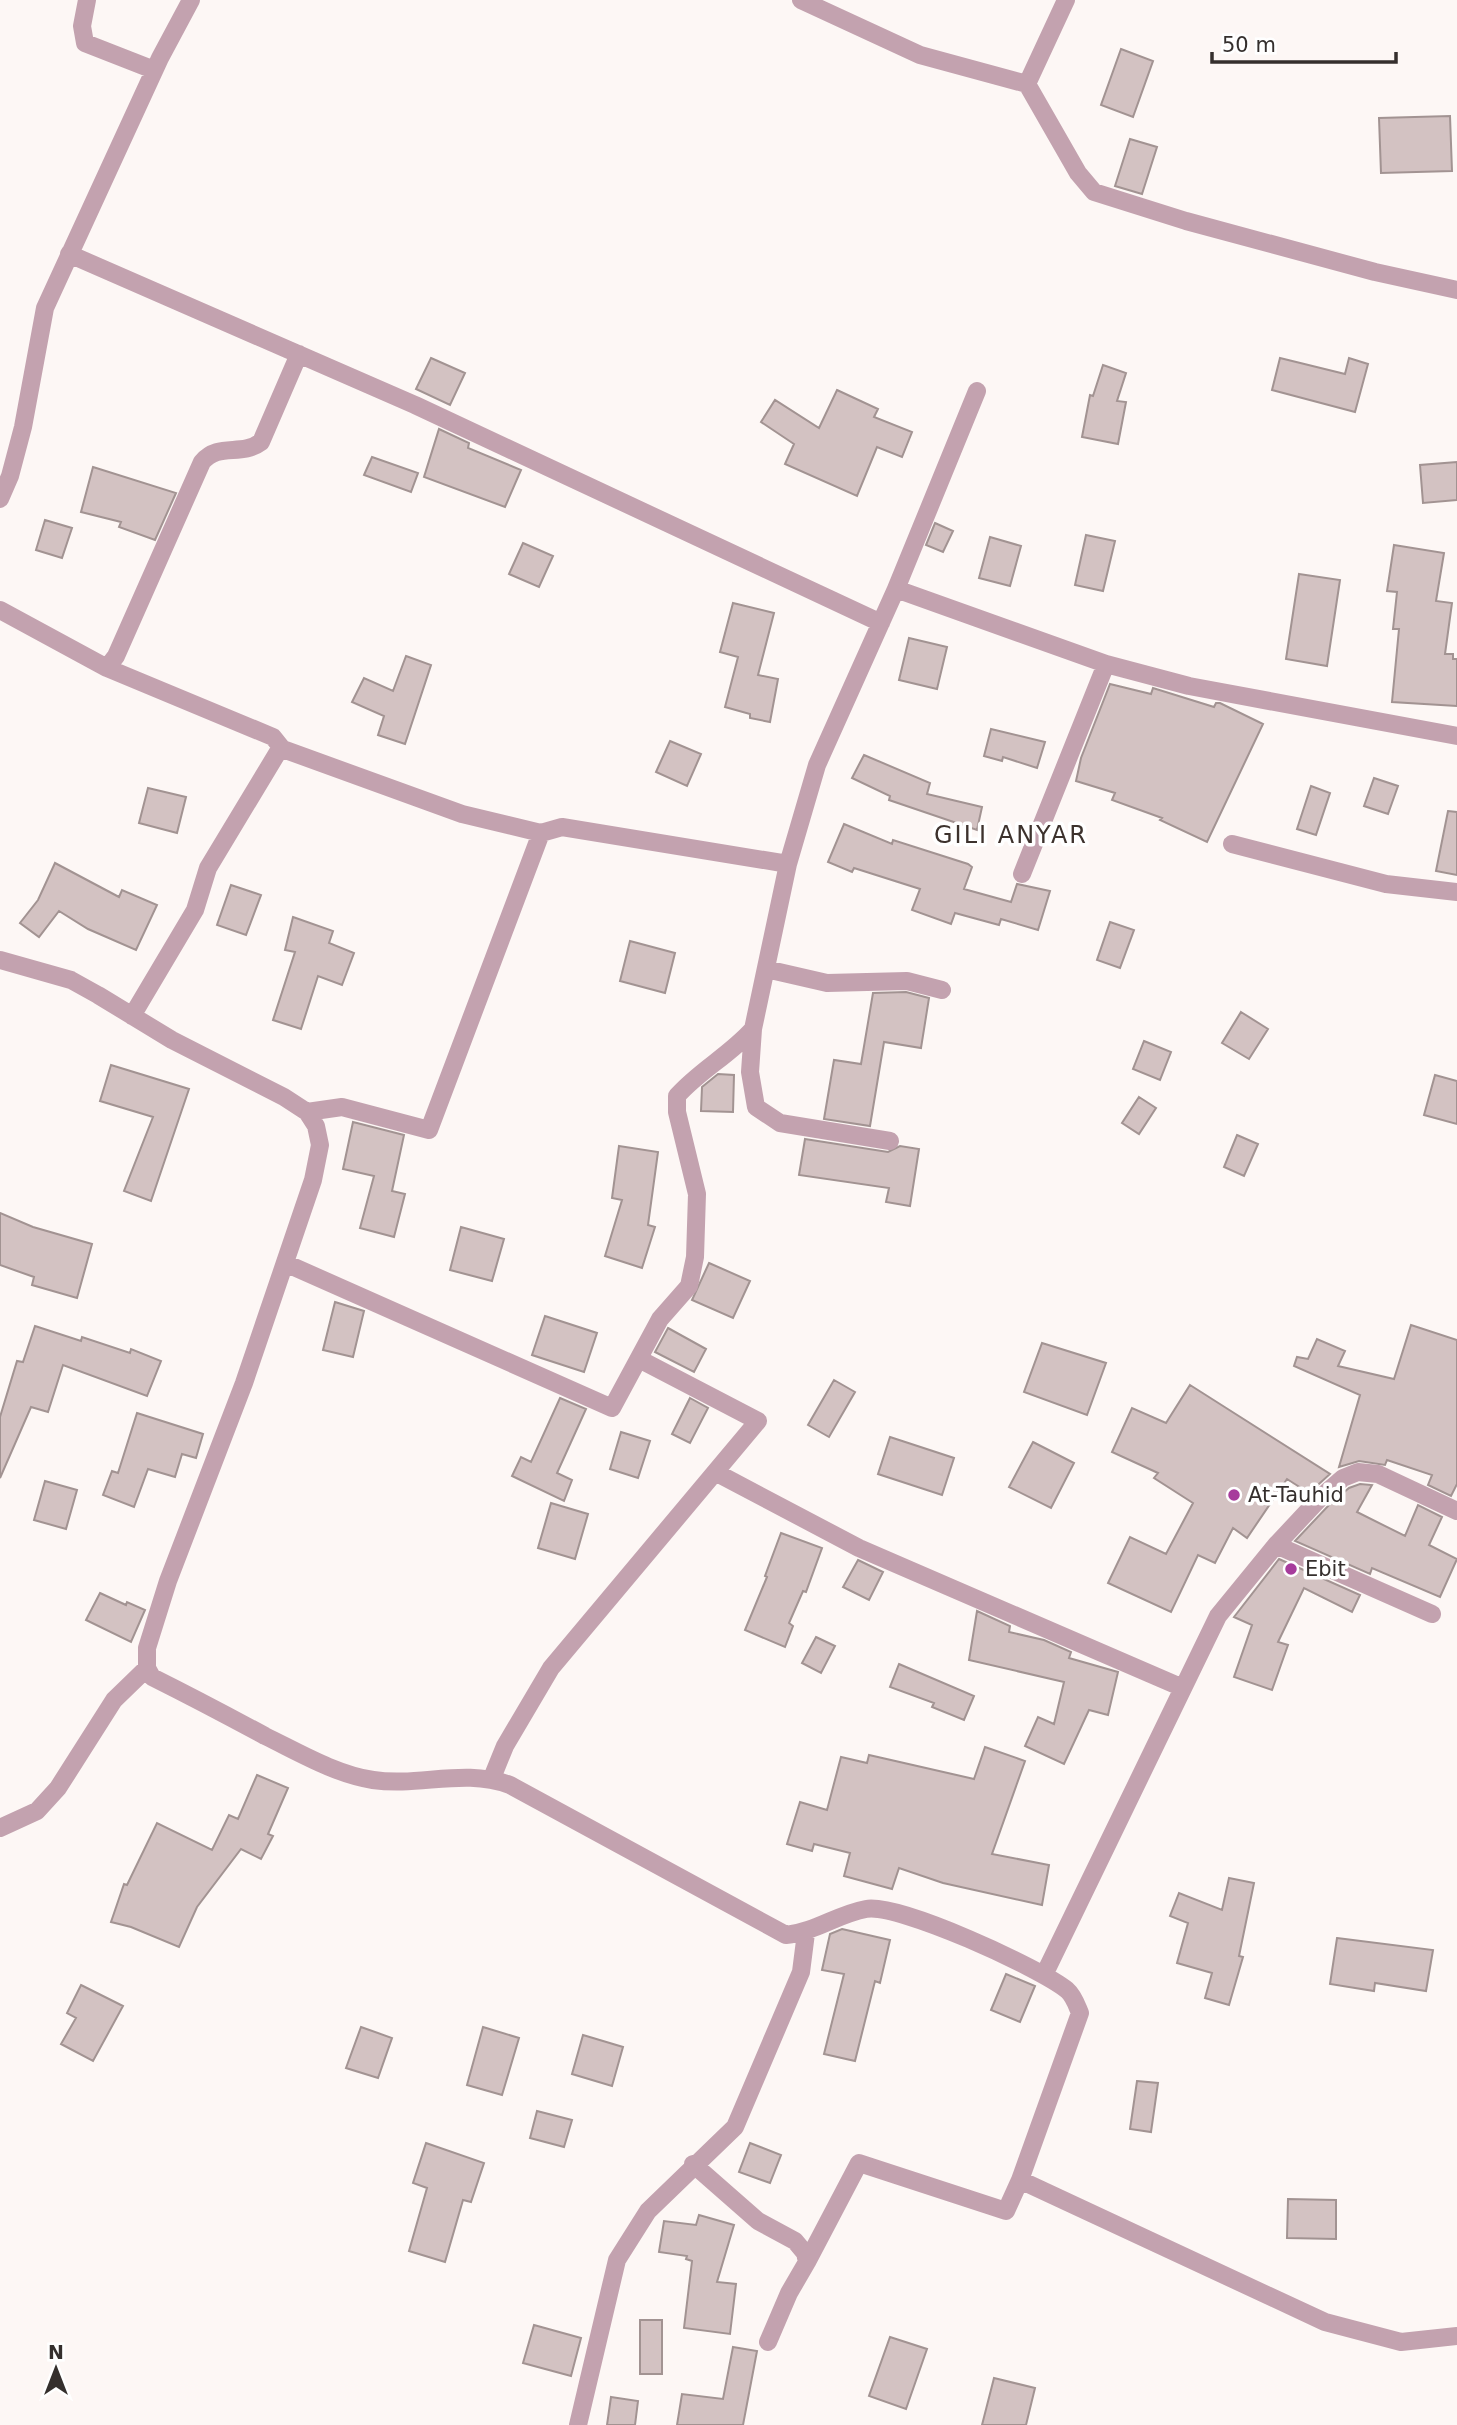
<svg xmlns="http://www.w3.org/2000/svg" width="1457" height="2425" font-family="'DejaVu Sans',sans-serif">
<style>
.building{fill:#d3c2c2;stroke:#a29392;stroke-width:2}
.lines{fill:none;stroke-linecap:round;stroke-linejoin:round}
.minor{stroke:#c3a2af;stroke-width:18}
.poi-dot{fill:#a73c9c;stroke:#fff;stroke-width:2.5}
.labels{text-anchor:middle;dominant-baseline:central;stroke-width:7;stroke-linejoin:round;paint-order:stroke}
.poi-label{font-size:21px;fill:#352f2d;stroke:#fff;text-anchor:start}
.quarter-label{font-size:24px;letter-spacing:2px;fill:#3d322d;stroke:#fff}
</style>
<rect width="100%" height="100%" fill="#fdf7f5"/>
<path class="building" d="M 1121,49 L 1153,61 L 1133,117 L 1101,105 Z
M 1450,116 L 1452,171 L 1381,173 L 1379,118 Z
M 1130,139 L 1157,147 L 1142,194 L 1115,186 Z
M 431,358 L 465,373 L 450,405 L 416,389 Z
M 1280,358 L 1345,374 L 1349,358 L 1368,364 L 1355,412 L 1272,390 Z
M 1103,365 L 1126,373 L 1117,401 L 1126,402 L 1118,444 L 1082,437 L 1090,395 L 1093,396 Z
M 837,390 L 878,409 L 874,417 L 912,432 L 902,457 L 877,447 L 857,496 L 785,464 L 794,444 L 761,422 L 775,400 L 819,428 Z
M 439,429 L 469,443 L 468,448 L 521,470 L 505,507 L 424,477 Z
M 372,457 L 418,473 L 411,492 L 364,475 Z
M 1457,462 L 1457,500 L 1423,503 L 1420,465 Z
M 93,467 L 176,493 L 155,540 L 119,527 L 121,522 L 81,512 Z
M 45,520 L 72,528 L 62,558 L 36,550 Z
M 935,523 L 953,531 L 943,552 L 926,545 Z
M 1086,535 L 1115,541 L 1103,591 L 1075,585 Z
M 990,537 L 1021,546 L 1010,586 L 979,578 Z
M 523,543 L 553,556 L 539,587 L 509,574 Z
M 1394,545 L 1444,553 L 1436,601 L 1452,603 L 1445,654 L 1453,654 L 1453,659 L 1457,659 L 1457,706 L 1392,702 L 1399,629 L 1393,629 L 1397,592 L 1387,591 Z
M 1299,574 L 1340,580 L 1327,666 L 1286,659 Z
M 733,603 L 774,613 L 758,675 L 778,679 L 770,722 L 750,718 L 750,714 L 725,707 L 738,657 L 720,652 Z
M 909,638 L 947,647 L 937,689 L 899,680 Z
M 406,656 L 431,665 L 405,744 L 378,735 L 384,716 L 352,702 L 364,678 L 393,691 Z
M 1110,684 L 1151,694 L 1153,688 L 1214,707 L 1216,703 L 1220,703 L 1263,724 L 1207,842 L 1160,820 L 1162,818 L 1112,800 L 1115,793 L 1076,781 L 1081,758 Z
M 991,729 L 1045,742 L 1037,768 L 1003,757 L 1002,761 L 984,756 Z
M 670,741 L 701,754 L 687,786 L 656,772 Z
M 864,755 L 930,783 L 927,794 L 982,807 L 977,830 L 889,800 L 890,796 L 852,778 Z
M 1374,778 L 1398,786 L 1388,814 L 1364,806 Z
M 1311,786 L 1330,793 L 1316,835 L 1297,829 Z
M 148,788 L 186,797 L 177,833 L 139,823 Z
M 1448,811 L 1457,812 L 1457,875 L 1436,871 Z
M 844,824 L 892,844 L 893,840 L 968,864 L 972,867 L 964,889 L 1011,902 L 1017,884 L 1050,891 L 1038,930 L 1001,919 L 999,925 L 955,913 L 951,924 L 912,910 L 920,889 L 854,868 L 852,872 L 828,862 Z
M 55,863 L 119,897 L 122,890 L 157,905 L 136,950 L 88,929 L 59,911 L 39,937 L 20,923 L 38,900 Z
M 231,885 L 261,895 L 246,935 L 217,925 Z
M 293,917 L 333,931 L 329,943 L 354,953 L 342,985 L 318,976 L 301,1029 L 273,1020 L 295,952 L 285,950 Z
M 1110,922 L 1134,930 L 1120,968 L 1097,960 Z
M 630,941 L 675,953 L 665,993 L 620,981 Z
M 906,992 L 929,998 L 921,1048 L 884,1042 L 870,1126 L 824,1119 L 834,1060 L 861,1064 L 873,993 Z
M 1241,1012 L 1268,1029 L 1249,1059 L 1222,1043 Z
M 1144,1041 L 1171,1052 L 1160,1080 L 1133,1069 Z
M 111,1065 L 189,1089 L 151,1201 L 124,1191 L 153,1117 L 100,1101 Z
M 718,1074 L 734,1075 L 733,1112 L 701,1111 L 702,1087 Z
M 1435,1075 L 1457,1081 L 1457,1124 L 1424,1115 Z
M 1139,1097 L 1156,1108 L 1139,1134 L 1122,1123 Z
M 353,1122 L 404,1135 L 392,1191 L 405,1194 L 394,1237 L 360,1228 L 374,1176 L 343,1169 Z
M 1237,1135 L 1258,1144 L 1244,1176 L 1224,1167 Z
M 805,1139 L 888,1152 L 900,1146 L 919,1149 L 910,1206 L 886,1202 L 889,1188 L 799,1175 Z
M 619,1146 L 658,1152 L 648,1225 L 655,1227 L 642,1268 L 605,1256 L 622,1200 L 612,1198 Z
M 0,1213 L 33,1227 L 92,1244 L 77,1298 L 32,1285 L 34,1277 L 0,1265 Z
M 461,1227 L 504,1239 L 492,1281 L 450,1270 Z
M 709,1263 L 750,1281 L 733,1318 L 692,1300 Z
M 335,1302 L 364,1311 L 353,1357 L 323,1350 Z
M 545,1316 L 597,1333 L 584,1372 L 532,1355 Z
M 1411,1325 L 1457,1340 L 1457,1484 L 1451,1496 L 1428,1485 L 1432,1475 L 1387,1460 L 1385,1465 L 1359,1461 L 1339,1467 L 1360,1395 L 1294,1366 L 1297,1357 L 1308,1359 L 1317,1339 L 1345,1351 L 1338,1366 L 1394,1379 Z
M 35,1326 L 81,1341 L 82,1337 L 130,1353 L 131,1349 L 161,1361 L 147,1396 L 63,1365 L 48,1412 L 31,1407 L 0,1478 L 0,1417 L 17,1361 L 23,1362 Z
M 668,1328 L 706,1349 L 694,1372 L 655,1352 Z
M 1042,1343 L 1106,1363 L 1087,1415 L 1024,1392 Z
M 834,1380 L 855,1392 L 829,1437 L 808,1425 Z
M 1190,1385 L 1330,1474 L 1309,1493 L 1287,1479 L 1247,1538 L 1233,1528 L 1215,1563 L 1198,1555 L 1171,1612 L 1108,1583 L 1130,1537 L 1166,1554 L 1193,1503 L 1154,1478 L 1158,1473 L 1112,1452 L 1132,1408 L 1166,1423 Z
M 560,1398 L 586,1409 L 557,1473 L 572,1480 L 564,1501 L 512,1476 L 521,1457 L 531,1462 Z
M 690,1398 L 708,1408 L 690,1443 L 672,1434 Z
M 137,1413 L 203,1434 L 196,1458 L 182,1454 L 175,1477 L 148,1469 L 134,1507 L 103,1495 L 112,1471 L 118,1473 Z
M 621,1432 L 650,1441 L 638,1478 L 610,1469 Z
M 890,1437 L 954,1458 L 942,1495 L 878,1474 Z
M 1033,1442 L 1074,1463 L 1051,1508 L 1009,1487 Z
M 45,1481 L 77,1490 L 66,1529 L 34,1520 Z
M 1360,1484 L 1372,1485 L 1357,1512 L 1405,1536 L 1418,1505 L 1442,1517 L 1429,1545 L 1457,1559 L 1440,1597 L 1372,1568 L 1370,1574 L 1295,1541 L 1329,1505 L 1349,1488 Z
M 551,1503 L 588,1514 L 575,1559 L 538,1548 Z
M 781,1533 L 822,1548 L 806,1592 L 803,1591 L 789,1623 L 793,1626 L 785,1647 L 745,1630 L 767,1577 L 765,1576 Z
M 1279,1559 L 1360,1595 L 1352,1612 L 1304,1588 L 1278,1642 L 1288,1645 L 1272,1690 L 1234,1677 L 1252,1625 L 1234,1617 Z
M 858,1560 L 883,1572 L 869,1600 L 843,1587 Z
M 100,1593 L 126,1605 L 127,1602 L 145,1610 L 131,1642 L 86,1620 Z
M 977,1611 L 1010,1626 L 1009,1632 L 1044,1640 L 1071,1652 L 1069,1658 L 1118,1672 L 1108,1715 L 1089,1710 L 1064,1764 L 1025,1746 L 1038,1717 L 1054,1724 L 1064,1682 L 969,1660 Z
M 816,1637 L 835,1646 L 821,1673 L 802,1663 Z
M 899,1664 L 974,1696 L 964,1720 L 932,1707 L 934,1703 L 890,1687 Z
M 985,1747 L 1025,1761 L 992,1854 L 1049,1865 L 1042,1905 L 943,1883 L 899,1868 L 892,1889 L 844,1876 L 850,1853 L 814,1844 L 812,1851 L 787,1844 L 800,1802 L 827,1810 L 841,1757 L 867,1763 L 869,1755 L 974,1779 Z
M 257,1775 L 288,1788 L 268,1834 L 273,1836 L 261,1859 L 241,1849 L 197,1907 L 179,1947 L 131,1927 L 111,1922 L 124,1884 L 127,1885 L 157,1823 L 212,1850 L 229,1815 L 238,1819 Z
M 1229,1878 L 1254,1883 L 1239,1956 L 1243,1957 L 1229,2005 L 1205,1998 L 1212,1973 L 1177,1963 L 1188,1923 L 1170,1916 L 1179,1893 L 1222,1910 Z
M 842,1929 L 890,1940 L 880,1983 L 875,1981 L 855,2061 L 824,2054 L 844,1974 L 822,1970 L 830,1934 Z
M 1337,1938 L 1433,1950 L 1426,1991 L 1375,1983 L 1374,1991 L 1330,1984 Z
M 1006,1974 L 1035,1986 L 1020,2022 L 991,2010 Z
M 81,1985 L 123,2006 L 93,2061 L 61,2044 L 76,2018 L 67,2013 Z
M 361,2027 L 392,2038 L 378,2078 L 346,2068 Z
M 483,2027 L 519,2038 L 502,2095 L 467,2085 Z
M 583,2035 L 623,2047 L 612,2086 L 572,2074 Z
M 1137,2081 L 1158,2083 L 1151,2132 L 1130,2129 Z
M 537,2111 L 572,2120 L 564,2147 L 530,2138 Z
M 426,2143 L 484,2163 L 471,2202 L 463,2200 L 445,2262 L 409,2251 L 427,2188 L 413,2183 Z
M 750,2143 L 781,2155 L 770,2183 L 739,2172 Z
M 1288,2199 L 1336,2200 L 1336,2239 L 1287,2238 Z
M 699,2215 L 734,2225 L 717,2282 L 736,2284 L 730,2334 L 684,2328 L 692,2261 L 686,2259 L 687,2256 L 659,2252 L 664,2221 L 696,2225 Z
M 640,2320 L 662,2320 L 662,2374 L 640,2374 Z
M 534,2325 L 581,2338 L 571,2376 L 523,2363 Z
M 890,2337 L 927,2349 L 906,2409 L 869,2396 Z
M 733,2347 L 757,2351 L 743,2425 L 677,2425 L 682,2394 L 723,2399 Z
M 994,2378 L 1035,2388 L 1026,2425 L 982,2425 Z
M 611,2397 L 638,2401 L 635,2425 L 607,2425 Z"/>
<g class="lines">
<path class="minor" d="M 87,0 L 82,26 L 85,43 L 154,70
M 801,0 L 920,55 L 1027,84 L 1078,173 L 1094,192 L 1186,221 L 1375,272 L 1457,290
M 1027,84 L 1066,0
M 69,254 L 415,405 L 881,623
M 0,499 L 10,476 L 23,427 L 45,308 L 160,58 L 191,0
M 896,589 L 977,391
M 0,610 L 107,668
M 280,748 L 462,814 L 541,833 L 562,827 L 788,864
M 1232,844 L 1386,884 L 1457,892
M 1022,874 L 1106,664
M 0,960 L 71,980 L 98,995 L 172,1040 L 284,1097 L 307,1112 L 316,1126 L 320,1145 L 313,1180 L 244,1383 L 168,1581 L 147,1648 L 147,1668 L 152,1677 C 190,1696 228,1716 265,1736 C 300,1753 335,1774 373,1780 C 420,1787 464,1768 510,1785 L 786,1935 C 815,1932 838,1914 866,1909 C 899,1903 1040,1968 1067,1990 C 1074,1996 1077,2006 1080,2013 L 1020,2180 L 1325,2322 L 1401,2342 L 1457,2336
M 766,969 L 827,983 L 907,981 L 942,990
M 132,1016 L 195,910 L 208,868 L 281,747 L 273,737 L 107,668 L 116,656 L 202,462 C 219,442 241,457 261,442 L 299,354
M 753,1029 L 750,1072 L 756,1107 L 780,1123 L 890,1141
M 307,1112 L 342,1107 L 429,1130 L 541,833
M 285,1263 L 612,1408 L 660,1319 L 689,1286 L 695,1257 L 697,1194 L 677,1112 L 677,1096 C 700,1070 730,1055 753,1029 L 788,864 L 817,765 L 896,589 L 1106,664 L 1189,686 L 1457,736
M 715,1472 L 859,1548 L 1183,1688
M 1276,1545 L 1432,1614
M 492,1778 L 505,1746 L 551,1668 L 758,1421 L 639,1359
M 0,1828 L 37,1811 L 58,1788 L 114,1700 L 147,1668
M 1044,1975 L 1218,1616 L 1276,1545 L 1321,1497 L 1343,1478 L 1358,1472 L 1378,1474 L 1457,1511
M 693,2164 L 758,2221 L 795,2241 L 805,2253 L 807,2262 L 789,2293 L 768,2342
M 807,2262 L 859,2163 L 1006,2211 L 1020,2180
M 578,2425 L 617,2260 L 648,2211 L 735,2127 L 801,1972 L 806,1933"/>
</g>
<g class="poi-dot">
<circle cx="1234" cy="1495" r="7"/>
<circle cx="1291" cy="1569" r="7"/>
</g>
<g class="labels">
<g class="poi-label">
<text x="1248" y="1495">At-Tauhid</text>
<text x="1305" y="1569">Ebit</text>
</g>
<g class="quarter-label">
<text x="1011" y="835">GILI ANYAR</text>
</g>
</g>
<g transform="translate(56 2369)" stroke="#ffffff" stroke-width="5" paint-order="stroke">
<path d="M0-5L12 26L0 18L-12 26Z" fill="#352f2d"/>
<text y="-10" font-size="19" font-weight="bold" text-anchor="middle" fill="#352f2d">N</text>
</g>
<path d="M1212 52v10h184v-10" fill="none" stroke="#352f2d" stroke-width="3.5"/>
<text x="1222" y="52" font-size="21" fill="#352f2d" stroke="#ffffff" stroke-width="5" paint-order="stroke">50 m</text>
</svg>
